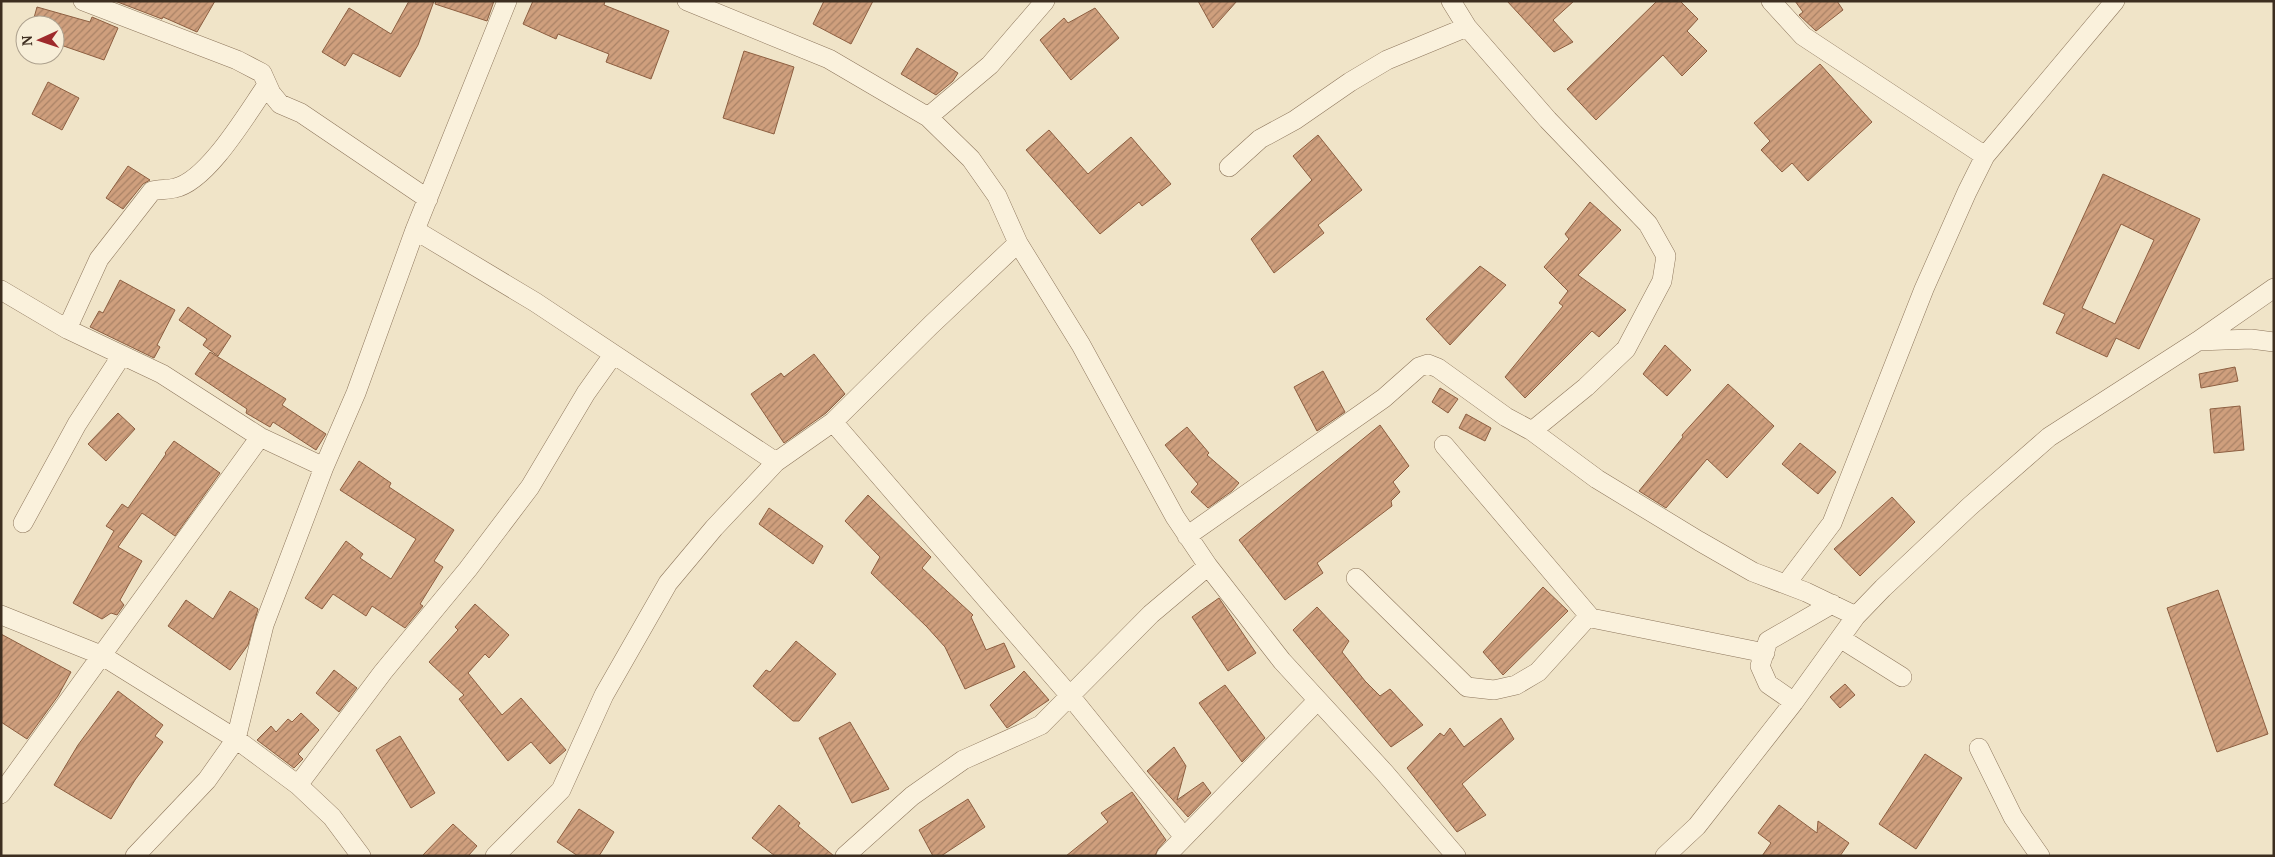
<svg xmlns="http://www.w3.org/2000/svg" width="2275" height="857" font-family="'PT Serif',serif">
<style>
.building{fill:url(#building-hatch);stroke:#8d5f41;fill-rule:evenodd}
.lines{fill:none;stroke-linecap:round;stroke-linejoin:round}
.minor-casing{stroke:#8d765c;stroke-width:20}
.minor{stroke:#faf1dc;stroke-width:19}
</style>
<defs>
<pattern id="building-hatch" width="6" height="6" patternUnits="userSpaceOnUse" patternTransform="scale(1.25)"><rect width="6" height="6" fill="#cf9f7d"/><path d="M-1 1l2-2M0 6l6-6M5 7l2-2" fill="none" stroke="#a98266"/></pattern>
</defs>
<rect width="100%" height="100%" fill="#f0e4c8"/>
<path class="building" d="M 115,1 L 215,1 L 197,32 L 163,17 L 162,19 Z
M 409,1 L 434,1 L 418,45 L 400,77 L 353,53 L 345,66 L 322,52 L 349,8 L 391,34 Z
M 436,1 L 494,1 L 487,21 L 435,4 Z
M 533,1 L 605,1 L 604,5 L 669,31 L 651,79 L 606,62 L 609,54 L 558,34 L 556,39 L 523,24 Z
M 824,1 L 873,1 L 851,44 L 813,24 Z
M 1198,1 L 1237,1 L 1213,28 Z
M 1507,1 L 1574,1 L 1553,20 L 1573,42 L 1554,52 Z
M 1657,1 L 1680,1 L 1698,19 L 1687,31 L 1707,51 L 1682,76 L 1663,55 L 1596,120 L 1567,89 Z
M 1795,1 L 1837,1 L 1843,10 L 1816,31 L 1799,15 L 1803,12 Z
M 37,7 L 90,22 L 92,17 L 118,28 L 104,60 L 55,43 L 55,25 L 32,25 Z
M 1095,8 L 1119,38 L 1071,80 L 1040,40 L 1064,18 L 1068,23 Z
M 917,48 L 958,73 L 953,81 L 936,95 L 901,74 Z
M 744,51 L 794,67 L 774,134 L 723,118 Z
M 1820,64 L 1872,122 L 1808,181 L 1792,163 L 1782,172 L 1761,150 L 1770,141 L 1754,123 Z
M 48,82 L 79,98 L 62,130 L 32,114 Z
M 1049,130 L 1088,174 L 1131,137 L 1171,184 L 1142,206 L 1139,202 L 1100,234 L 1026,150 Z
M 1318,135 L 1362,190 L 1318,225 L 1324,233 L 1274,273 L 1251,239 L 1312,180 L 1293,156 Z
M 128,166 L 150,180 L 143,184 L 123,209 L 106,198 Z
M 2103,174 L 2200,219 L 2139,349 L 2116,338 L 2107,357 L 2056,333 L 2065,314 L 2043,304 ZM 2121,224 L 2154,240 L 2115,324 L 2082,308 Z
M 1590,202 L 1621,230 L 1578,275 L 1626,310 L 1599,337 L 1592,331 L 1525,398 L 1505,377 L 1563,306 L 1559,303 L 1568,291 L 1544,267 L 1569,239 L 1565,234 Z
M 1480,266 L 1506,285 L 1450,345 L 1426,319 Z
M 120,280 L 175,310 L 157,345 L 160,347 L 154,358 L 90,327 L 99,311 L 103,313 Z
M 188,307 L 231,336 L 218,356 L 203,345 L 207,339 L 179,320 Z
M 1665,345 L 1691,370 L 1667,396 L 1643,374 Z
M 210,352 L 286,399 L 282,405 L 326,434 L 316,450 L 273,422 L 270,427 L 246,413 L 247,409 L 195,374 Z
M 814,354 L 845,394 L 826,413 L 784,443 L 751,394 L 781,373 L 784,377 Z
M 2235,367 L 2238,381 L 2201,388 L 2199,374 Z
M 1323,371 L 1345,412 L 1317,431 L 1294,387 Z
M 1728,384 L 1774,426 L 1727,478 L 1707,459 L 1666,508 L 1639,491 L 1683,437 L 1682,435 Z
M 1440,388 L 1458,399 L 1448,413 L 1432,402 Z
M 2240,406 L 2244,450 L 2214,453 L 2210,409 Z
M 118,413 L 135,429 L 106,461 L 88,444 Z
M 1466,414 L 1491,428 L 1485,441 L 1459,428 Z
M 1380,425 L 1409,466 L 1393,482 L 1400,492 L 1391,501 L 1392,506 L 1317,563 L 1323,573 L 1285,600 L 1239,540 Z
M 1187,427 L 1209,453 L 1207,455 L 1239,483 L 1232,491 L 1208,508 L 1191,492 L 1198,484 L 1165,445 Z
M 174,441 L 220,473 L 175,536 L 142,513 L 118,547 L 142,561 L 120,600 L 124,605 L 117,615 L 111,613 L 102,619 L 73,603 L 114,531 L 106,526 L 122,504 L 128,508 L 166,454 L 165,453 Z
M 1800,443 L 1836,472 L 1818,494 L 1782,464 Z
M 359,461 L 391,483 L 389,487 L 454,530 L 434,561 L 443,567 L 420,604 L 423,606 L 405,628 L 372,606 L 366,616 L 333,594 L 322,609 L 305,598 L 346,541 L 363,554 L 360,558 L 391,579 L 416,539 L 340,490 Z
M 868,495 L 931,557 L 922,568 L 973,615 L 971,617 L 986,650 L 1004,643 L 1015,667 L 965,689 L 945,647 L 927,627 L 871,573 L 880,557 L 845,521 Z
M 1892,497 L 1915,522 L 1860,576 L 1834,549 Z
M 769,508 L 823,546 L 813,564 L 759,524 Z
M 1543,587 L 1568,611 L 1503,675 L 1483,652 Z
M 2218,590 L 2268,734 L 2217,752 L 2167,608 Z
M 230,591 L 258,609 L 248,645 L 230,670 L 168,626 L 186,600 L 213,619 Z
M 1219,598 L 1256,653 L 1228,671 L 1192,617 Z
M 475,604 L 509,635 L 489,658 L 485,654 L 468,673 L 502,715 L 521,698 L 566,750 L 550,764 L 531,742 L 508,761 L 459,699 L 464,695 L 429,662 L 458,630 L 455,627 Z
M 1317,607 L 1349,641 L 1342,652 L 1365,681 L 1380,696 L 1390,689 L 1423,725 L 1391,747 L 1293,630 Z
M 1,634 L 71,672 L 58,696 L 27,739 L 1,722 Z
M 796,641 L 836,674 L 799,721 L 793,721 L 753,686 L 766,670 L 770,672 Z
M 334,670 L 357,688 L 339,712 L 316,693 Z
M 1024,671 L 1049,700 L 1007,728 L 990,705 Z
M 1845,684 L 1855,695 L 1840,708 L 1830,697 Z
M 1225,685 L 1265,738 L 1242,762 L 1199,703 Z
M 118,691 L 163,725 L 155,736 L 163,742 L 135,780 L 111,819 L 54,785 L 78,745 Z
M 301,713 L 319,730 L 298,754 L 303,759 L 294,768 L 257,740 L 271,726 L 276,732 L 288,719 L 292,722 Z
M 1501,718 L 1514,739 L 1462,784 L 1486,815 L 1457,832 L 1407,768 L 1440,733 L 1444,736 L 1450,728 L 1464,747 Z
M 850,722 L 889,789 L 852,803 L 819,738 Z
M 400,736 L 435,793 L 411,808 L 376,750 Z
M 1174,747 L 1186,766 L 1177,800 L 1203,782 L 1211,793 L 1188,817 L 1147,771 Z
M 1925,754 L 1962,778 L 1916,849 L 1879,824 Z
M 1132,792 L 1166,840 L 1158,849 L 1155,856 L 1066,856 L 1108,822 L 1101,813 Z
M 968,799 L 985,827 L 941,856 L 933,856 L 919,830 Z
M 779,805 L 800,823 L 798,826 L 834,856 L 775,856 L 752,838 Z
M 1779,805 L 1817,833 L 1818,821 L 1849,843 L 1840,856 L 1762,856 L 1771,843 L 1758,833 Z
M 579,809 L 614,832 L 599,856 L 578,856 L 557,842 Z
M 453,824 L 477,846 L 468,856 L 422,856 Z"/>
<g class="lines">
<g class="minor-casing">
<path id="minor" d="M 83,1 L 237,60 L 262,73 L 271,93 L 280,104 L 301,113 L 428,199
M 687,1 L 829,59 L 928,117 L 971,159 L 997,196 L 1018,243 L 1081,345 L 1175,517 L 1208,566 L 1282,661 L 1384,772 L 1456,856
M 1451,1 L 1467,27 L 1548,120 L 1648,224 L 1666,256 L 1662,281 L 1626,349 L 1586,387 L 1532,431
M 1771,1 L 1803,36 L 1985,156
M 928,117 L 990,65 L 1045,1
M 1229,167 L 1260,139 L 1295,120 L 1350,82 L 1387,60 L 1467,27
M 415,230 L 535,302 L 776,462
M 1,290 L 67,329 L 162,374 L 260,437 L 324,467
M 67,329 L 99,259 L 152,191 C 160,189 168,190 175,188 C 208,181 248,112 267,85
M 2198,341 L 2251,339 L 2274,342
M 833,422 L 1071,697 L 1184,837
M 1444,445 L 1591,618
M 23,523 L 77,424 L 122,355
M 1187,536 L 1384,398 L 1419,367 L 1428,364 L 1438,368 L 1506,417 L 1532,431 L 1597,479 L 1699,541 L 1753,572 L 1806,592 L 1856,616
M 1356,578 L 1467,687 L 1494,690 L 1516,685 L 1538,672 L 1586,619 L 1591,618 L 1765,653
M 1786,584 L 1832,523 L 1924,289 L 1967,192 L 1985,156 L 2115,1
M 1,615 L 101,655 L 236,739 L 298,785 L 332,817 L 361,856
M 1840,638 L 1902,677
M 1794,702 L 1768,684 L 1760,666 L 1768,641 L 1832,604
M 1979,748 L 2013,817 L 2040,856
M 298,785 L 383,672 L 468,569 L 530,487 L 586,393 L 613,355
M 1,794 L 260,437
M 135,856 L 207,780 L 236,739 L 264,625 L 324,467 L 356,393 L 415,230 L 507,1
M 495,856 L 561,790 L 604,695 L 668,583 L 714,528 L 776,462 L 833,422 L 931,325 L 1018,243
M 845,856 L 912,796 L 963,760 L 1041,725 L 1151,614 L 1208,566
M 1166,856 L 1317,701
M 1665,856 L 1697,826 L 1794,702 L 1856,616 L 1883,588 L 1969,507 L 2049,437 L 2198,341 L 2274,288"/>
</g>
<use href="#minor" class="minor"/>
</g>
<rect width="2275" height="857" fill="none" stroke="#3d2e20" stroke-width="5"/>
<g transform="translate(40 40) rotate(267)"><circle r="24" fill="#f7eed8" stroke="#ada18e"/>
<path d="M0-4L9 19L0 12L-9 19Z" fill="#9e2a2b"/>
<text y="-8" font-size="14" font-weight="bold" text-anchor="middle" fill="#3d2e20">N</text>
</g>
</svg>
